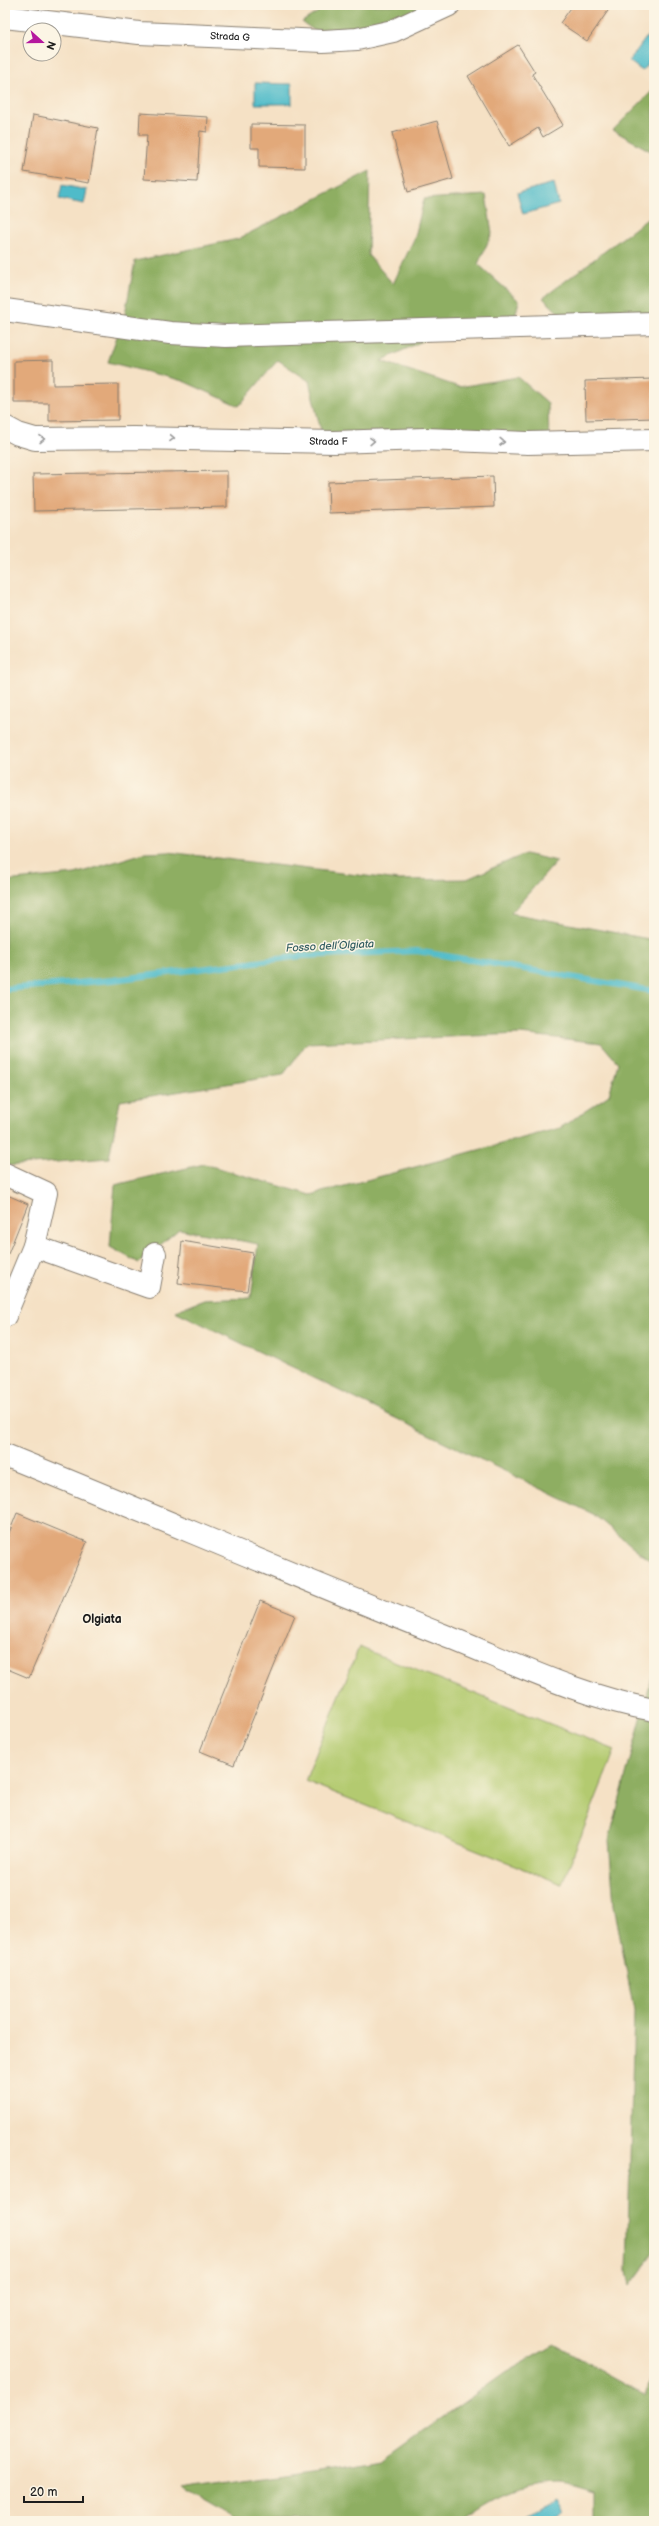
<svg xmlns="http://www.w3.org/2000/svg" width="659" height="2526" font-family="'Balsamiq Sans',sans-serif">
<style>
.green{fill:#b3ca6f;stroke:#687346}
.forest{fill:#8eae62;stroke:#55653f}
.water{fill:#4fbbc9;stroke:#366c72}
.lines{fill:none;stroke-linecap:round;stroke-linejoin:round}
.stream{stroke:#4fbbc9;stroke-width:6}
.building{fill:#e2a97a}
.minor-casing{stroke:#887e70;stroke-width:24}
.minor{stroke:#fff;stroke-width:22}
.oneway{stroke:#999}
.labels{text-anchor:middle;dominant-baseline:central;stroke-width:3;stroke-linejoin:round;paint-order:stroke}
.street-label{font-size:10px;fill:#1c1c1c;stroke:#fcf5e5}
.water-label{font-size:11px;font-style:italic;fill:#305c61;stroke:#fcf5e5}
.quarter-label{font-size:12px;font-weight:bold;fill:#1c1c1c;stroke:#fcf5e5}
</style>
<rect width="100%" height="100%" fill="#fcf5e5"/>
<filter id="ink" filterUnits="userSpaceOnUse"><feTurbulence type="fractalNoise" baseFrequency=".025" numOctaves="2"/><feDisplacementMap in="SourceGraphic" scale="8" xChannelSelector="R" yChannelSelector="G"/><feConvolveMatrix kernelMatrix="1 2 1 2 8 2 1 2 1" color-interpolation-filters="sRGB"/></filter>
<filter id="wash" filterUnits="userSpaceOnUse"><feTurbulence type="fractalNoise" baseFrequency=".012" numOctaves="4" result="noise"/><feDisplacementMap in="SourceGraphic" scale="16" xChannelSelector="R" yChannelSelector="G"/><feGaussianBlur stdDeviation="0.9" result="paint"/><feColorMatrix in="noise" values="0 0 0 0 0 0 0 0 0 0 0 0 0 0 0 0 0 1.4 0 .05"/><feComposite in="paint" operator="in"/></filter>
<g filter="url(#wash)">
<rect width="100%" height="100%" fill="#f5e1c5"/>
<path class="green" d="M 359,1647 L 615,1750 L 562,1884 L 305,1781 Z"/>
<path class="forest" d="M 329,5 L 439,5 L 406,20 L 322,36 L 302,22 Z
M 654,89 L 654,153 L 613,130 Z
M 370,171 L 368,255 L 393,284 L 415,237 L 424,199 L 486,195 L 492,233 L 478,264 L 519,301 L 513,324 L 443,331 L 381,361 L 459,387 L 518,377 L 548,403 L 549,443 L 322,435 L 309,381 L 278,360 L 239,406 L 183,381 L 108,362 L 125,314 L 135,261 L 238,239 Z
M 654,214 L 654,320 L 566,320 L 543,298 Z
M 168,852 L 399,880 L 467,879 L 525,854 L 557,861 L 511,913 L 654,940 L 654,1564 L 593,1514 L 175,1311 L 204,1300 L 251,1298 L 258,1244 L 179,1229 L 139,1263 L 110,1247 L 115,1185 L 204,1164 L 311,1195 L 560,1128 L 609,1095 L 618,1063 L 601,1043 L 520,1034 L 307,1043 L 283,1075 L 120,1101 L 109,1158 L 5,1166 L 5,881 L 75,874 L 144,853 Z
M 654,1669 L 654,2252 L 630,2285 L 627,2272 L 634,2011 L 614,1905 L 609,1840 Z
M 555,2345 L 645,2395 L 654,2368 L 654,2521 L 595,2521 L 595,2493 C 583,2490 568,2484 556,2484 C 522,2484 488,2500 463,2521 L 236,2521 L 181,2489 L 384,2459 L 505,2373 Z"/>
<path class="water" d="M 651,31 L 654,33 L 654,55 L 642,71 L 629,61 Z
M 255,83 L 292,84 L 292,104 L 255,104 Z
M 554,183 L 559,204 L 523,214 L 517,193 Z
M 62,185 L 87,190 L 84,204 L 59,199 Z
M 554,2500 L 561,2513 L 547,2521 L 518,2521 Z"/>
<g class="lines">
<path class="stream" d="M 5,989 L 113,980 L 302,956 L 417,951 L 654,991"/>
</g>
<g id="blocks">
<path class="building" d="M 573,5 L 612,5 L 587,41 L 560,23 Z
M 518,45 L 535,72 L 532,74 L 563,125 L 543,137 L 538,128 L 509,146 L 468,76 Z
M 140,113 L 208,117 L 207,132 L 200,131 L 197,182 L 144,179 L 147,135 L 139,135 Z
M 33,115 L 98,128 L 89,183 L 24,172 Z
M 437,121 L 453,179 L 408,192 L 392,133 Z
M 251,124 L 305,125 L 305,168 L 259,167 L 259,148 L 251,148 Z
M 53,360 L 53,385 L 118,384 L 118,420 L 49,421 L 49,403 L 14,403 L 14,361 Z
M 654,379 L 654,418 L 586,420 L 585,381 Z
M 227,471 L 227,507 L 34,511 L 33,474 Z
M 493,476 L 494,507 L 329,513 L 328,482 Z
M 5,1194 L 28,1204 L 6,1259 L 5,1259 Z
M 182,1241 L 253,1253 L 247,1291 L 178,1283 Z
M 17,1513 L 87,1542 L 29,1678 L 5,1668 L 5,1543 Z
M 260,1601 L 295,1615 L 234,1765 L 200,1751 Z"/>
</g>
</g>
<g filter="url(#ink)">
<use href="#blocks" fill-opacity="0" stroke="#887e70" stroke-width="1"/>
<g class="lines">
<g class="minor-casing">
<g id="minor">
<path id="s1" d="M 5,17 L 139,33 L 323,41 L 357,39 L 393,31 L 449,5"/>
<path d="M 5,310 L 170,333 L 226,336 L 654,323"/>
<path id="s2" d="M 5,427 L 18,434 L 35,439 L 134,438 L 334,442 L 425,439 L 528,443 L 654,440"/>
<path d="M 5,1174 L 46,1193 L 34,1246 L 5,1316"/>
<path d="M 34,1246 L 149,1287 L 155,1254"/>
<path d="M 5,1455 C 151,1514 296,1577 443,1635 C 511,1662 581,1697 654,1710"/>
</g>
</g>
<use href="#minor" class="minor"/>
</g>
<defs><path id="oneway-chevron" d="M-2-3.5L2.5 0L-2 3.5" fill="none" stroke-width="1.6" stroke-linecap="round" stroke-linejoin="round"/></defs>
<g class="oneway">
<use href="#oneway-chevron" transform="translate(172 438) rotate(1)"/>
<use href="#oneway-chevron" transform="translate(42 439) rotate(-1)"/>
<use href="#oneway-chevron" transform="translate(372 441) rotate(-2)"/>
<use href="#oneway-chevron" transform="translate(502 442) rotate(2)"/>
</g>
</g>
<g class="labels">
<g class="street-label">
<text stroke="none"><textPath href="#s1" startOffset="226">Strada G</textPath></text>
<text stroke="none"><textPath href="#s2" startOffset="326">Strada F</textPath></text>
</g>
<g class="water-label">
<text transform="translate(330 946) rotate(-3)">Fosso dell’Olgiata</text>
</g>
<g class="quarter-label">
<text x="102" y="1619">Olgiata</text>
</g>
</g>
<rect width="659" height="2526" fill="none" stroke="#fcf5e5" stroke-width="20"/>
<g transform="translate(42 42) rotate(111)"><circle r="19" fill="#fcf5e5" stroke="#a29e95"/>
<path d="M0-3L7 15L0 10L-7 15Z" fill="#b5179e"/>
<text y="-6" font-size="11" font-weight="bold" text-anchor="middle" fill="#1c1c1c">N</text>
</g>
<path d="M24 2496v6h59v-6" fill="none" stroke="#1c1c1c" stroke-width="2"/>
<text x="30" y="2496" font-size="12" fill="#1c1c1c" stroke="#fcf5e5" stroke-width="3" paint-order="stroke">20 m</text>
</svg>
